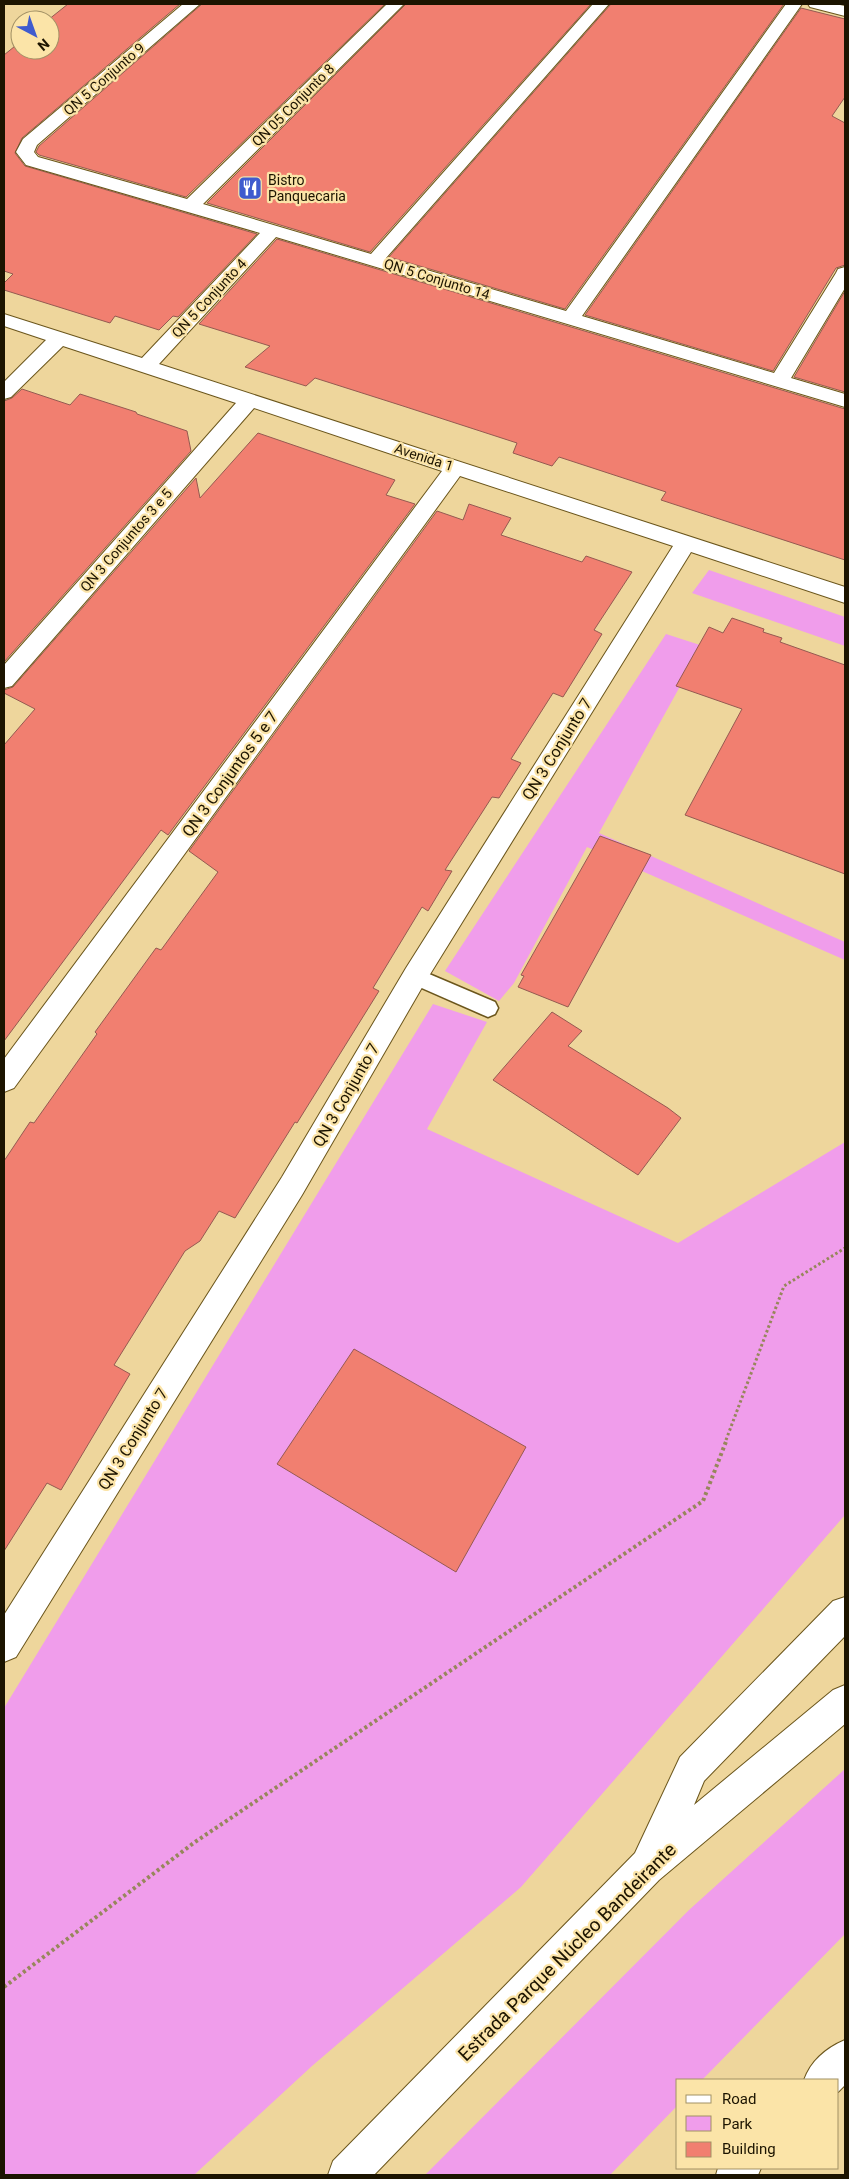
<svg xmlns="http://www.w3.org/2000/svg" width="849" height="2179" font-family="Roboto,sans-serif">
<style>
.green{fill:#f09deb}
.building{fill:#f17f70;stroke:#955a51}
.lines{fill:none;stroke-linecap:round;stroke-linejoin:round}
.lane-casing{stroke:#6b561c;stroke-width:3}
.street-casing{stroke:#6b561c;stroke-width:2}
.highway-casing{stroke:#6b561c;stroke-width:2}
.path-far1{stroke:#97865b;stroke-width:3;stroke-dasharray:2.5 2.5;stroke-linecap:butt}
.path{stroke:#97865b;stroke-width:4;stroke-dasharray:3 3;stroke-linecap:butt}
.lane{fill:#fff;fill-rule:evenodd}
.street{fill:#fff;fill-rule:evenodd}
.highway{fill:#fff;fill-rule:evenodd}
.labels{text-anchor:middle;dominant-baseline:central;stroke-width:4.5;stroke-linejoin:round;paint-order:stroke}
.far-street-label{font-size:14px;fill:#1c1400;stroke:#fbe4a8}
.far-poi-label{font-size:14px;fill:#1c1400;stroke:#fbe4a8;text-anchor:start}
.street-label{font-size:16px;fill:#1c1400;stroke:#fbe4a8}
.near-street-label{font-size:19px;fill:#1c1400;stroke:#fbe4a8}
</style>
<rect width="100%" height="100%" fill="#eed69c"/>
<path class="green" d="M 709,570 L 845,617 L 845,646 L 692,593 Z
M 666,634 L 700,645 L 678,690 L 599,833 L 845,942 L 845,960 L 587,847 L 514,983 L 499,1001 L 445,971 Z
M 433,1004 L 487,1022 L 427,1129 L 678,1243 L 845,1142 L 845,1515 L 521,1887 L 312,2066 L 194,2175 L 4,2175 L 4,1708 Z
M 845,1769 L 845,1934 L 702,2080 L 678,2080 L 678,2105 L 610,2175 L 425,2175 L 689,1910 Z"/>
<path class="building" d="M 68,4 L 180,4 L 22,138 L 15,153 L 25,166 L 257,234 L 178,317 L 173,316 L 159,330 L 115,316 L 110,323 L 4,290 L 4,283 L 13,274 L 4,271 L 4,55 L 20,42 L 20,50 L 50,50 L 50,20 L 48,20 Z
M 202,4 L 385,4 L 186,197 L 39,155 L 36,152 L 39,146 Z
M 406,4 L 591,4 L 370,252 L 207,203 Z
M 611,4 L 784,4 L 565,309 L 389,257 Z
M 801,8 L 845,19 L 845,97 L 832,116 L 845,123 L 845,265 L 836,268 L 773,371 L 585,315 Z
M 277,239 L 845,409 L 845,560 L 661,500 L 666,492 L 559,457 L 552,466 L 513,453 L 517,443 L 403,406 L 315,378 L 306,386 L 245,367 L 270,346 L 199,324 Z
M 845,291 L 845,392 L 794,377 Z
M 22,389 L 70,405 L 80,394 L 136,412 L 137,414 L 187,431 L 191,451 L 4,662 L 4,401 L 12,398 Z
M 258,433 L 395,480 L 386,495 L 415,504 L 168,835 L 161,830 L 4,1041 L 4,745 L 35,709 L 4,693 L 4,690 L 13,687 L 196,478 L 200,498 Z
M 469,504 L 511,518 L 501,535 L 582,562 L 586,556 L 632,572 L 594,630 L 602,634 L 563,697 L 553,693 L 511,759 L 521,763 L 499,798 L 492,797 L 445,870 L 452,871 L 428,911 L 422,907 L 373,988 L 379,991 L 297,1123 L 295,1122 L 235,1218 L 219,1211 L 200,1241 L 185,1251 L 114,1365 L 130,1374 L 61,1490 L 47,1483 L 4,1551 L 4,1161 L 30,1122 L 34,1123 L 97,1034 L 95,1032 L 156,948 L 161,950 L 218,872 L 189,851 L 437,511 L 463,520 Z
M 732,618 L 764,629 L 763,632 L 782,638 L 780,642 L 845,665 L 845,874 L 685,815 L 742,709 L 676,686 L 709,627 L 723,633 Z
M 600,836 L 651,855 L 568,1007 L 518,987 L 524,976 L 521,975 Z
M 552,1012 L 582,1031 L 568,1046 L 668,1108 L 681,1118 L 638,1175 L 493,1080 Z
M 354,1349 L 526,1447 L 456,1572 L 277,1464 Z"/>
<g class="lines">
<g class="lane-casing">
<path id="lane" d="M 415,968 L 495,1002 L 498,1008 L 495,1014 L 488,1017 L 481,1014 L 408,982 L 405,976 L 408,970 Z"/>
</g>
<g class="street-casing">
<path id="street" d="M 183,4 L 200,4 L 37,145 L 34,152 L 38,157 L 187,199 L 387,4 L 404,4 L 203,204 L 371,254 L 593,4 L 609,4 L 386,258 L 566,311 L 786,4 L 802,4 L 582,316 L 774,373 L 836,273 L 838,269 L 845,267 L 845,288 L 791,378 L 845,394 L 845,407 L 276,237 L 159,364 L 845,587 L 845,603 L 691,552 L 424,984 L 302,1195 L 16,1657 L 4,1662 L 4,1615 L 282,1177 L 406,968 L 673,546 L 460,476 L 14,1088 L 4,1092 L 4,1059 L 442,471 L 254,408 L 12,686 L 4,688 L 4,665 L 236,403 L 63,346 L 11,397 L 4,399 L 4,382 L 46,340 L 4,326 L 4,314 L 142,358 L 260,233 L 26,165 L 16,152 L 23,139 Z
M 808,4 L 835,4 L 845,6 L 845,16 L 810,7 Z"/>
</g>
<g class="highway-casing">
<path id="highway" d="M 845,1597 L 845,1636 L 704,1781 L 694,1805 L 833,1690 L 845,1685 L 845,1724 L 659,1880 L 374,2175 L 328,2175 L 333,2161 L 635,1853 L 680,1757 L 833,1601 Z
M 845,2040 L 845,2085 L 838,2092 L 838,2080 L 804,2080 C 811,2061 826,2048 845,2040 Z
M 718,2168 L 761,2168 L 758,2175 L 716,2175 Z"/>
</g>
<path class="path-far1" d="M 726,1440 L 784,1286 L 845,1248"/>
<path class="path" d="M 4,1987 L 195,1842 L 703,1501 L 727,1439"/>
<use href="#lane" class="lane"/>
<use href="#street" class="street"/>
<use href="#highway" class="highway"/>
</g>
<defs>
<g id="restaurant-square" transform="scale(1.25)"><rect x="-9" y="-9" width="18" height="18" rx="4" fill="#3f5bce" stroke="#fbe4a8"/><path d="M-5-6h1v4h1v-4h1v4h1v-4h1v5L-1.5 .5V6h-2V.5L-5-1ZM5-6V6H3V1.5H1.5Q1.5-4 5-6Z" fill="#fff"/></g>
</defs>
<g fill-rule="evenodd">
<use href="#restaurant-square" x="250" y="188"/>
</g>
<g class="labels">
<g class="far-street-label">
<text transform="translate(104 79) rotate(-41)">QN 5 Conjunto 9</text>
<text transform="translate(293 105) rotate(-45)">QN 05 Conjunto 8</text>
<text transform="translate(437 279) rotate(17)">QN 5 Conjunto 14</text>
<text transform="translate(209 298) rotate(-47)">QN 5 Conjunto 4</text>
<text transform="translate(424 457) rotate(18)">Avenida 1</text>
<text transform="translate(126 540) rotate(-49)">QN 3 Conjuntos 3 e 5</text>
</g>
<g class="far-poi-label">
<text x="268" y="180">Bistro<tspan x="268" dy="16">Panquecaria</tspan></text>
</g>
<g class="street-label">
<text transform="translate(557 749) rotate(-58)">QN 3 Conjunto 7</text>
<text transform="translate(230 774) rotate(-54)">QN 3 Conjuntos 5 e 7</text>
<text transform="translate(346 1095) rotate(-60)">QN 3 Conjunto 7</text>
<text transform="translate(133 1439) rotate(-58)">QN 3 Conjunto 7</text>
</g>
<g class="near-street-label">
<text transform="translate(567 1952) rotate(-45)">Estrada Parque Núcleo Bandeirante</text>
</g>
</g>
<rect width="849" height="2179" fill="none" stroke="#1c1400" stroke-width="10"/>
<rect x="676" y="2079" width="162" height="90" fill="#fbe4a8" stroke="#a29165"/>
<rect x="686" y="2095" width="25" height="8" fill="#ffffff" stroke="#a29165"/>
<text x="722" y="2104" font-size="15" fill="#1c1400">Road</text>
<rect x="686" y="2116" width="25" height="15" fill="#f09deb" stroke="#a29165"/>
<text x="722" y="2129" font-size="15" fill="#1c1400">Park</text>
<rect x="686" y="2142" width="25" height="15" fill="#f17f70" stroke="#a29165"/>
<text x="722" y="2154" font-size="15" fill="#1c1400">Building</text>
<g transform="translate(35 35) rotate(139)"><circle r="24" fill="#fbe4a8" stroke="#a29165"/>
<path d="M0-4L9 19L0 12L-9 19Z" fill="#3f5bce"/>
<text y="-8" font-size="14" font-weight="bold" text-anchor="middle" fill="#1c1400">N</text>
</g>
</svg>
